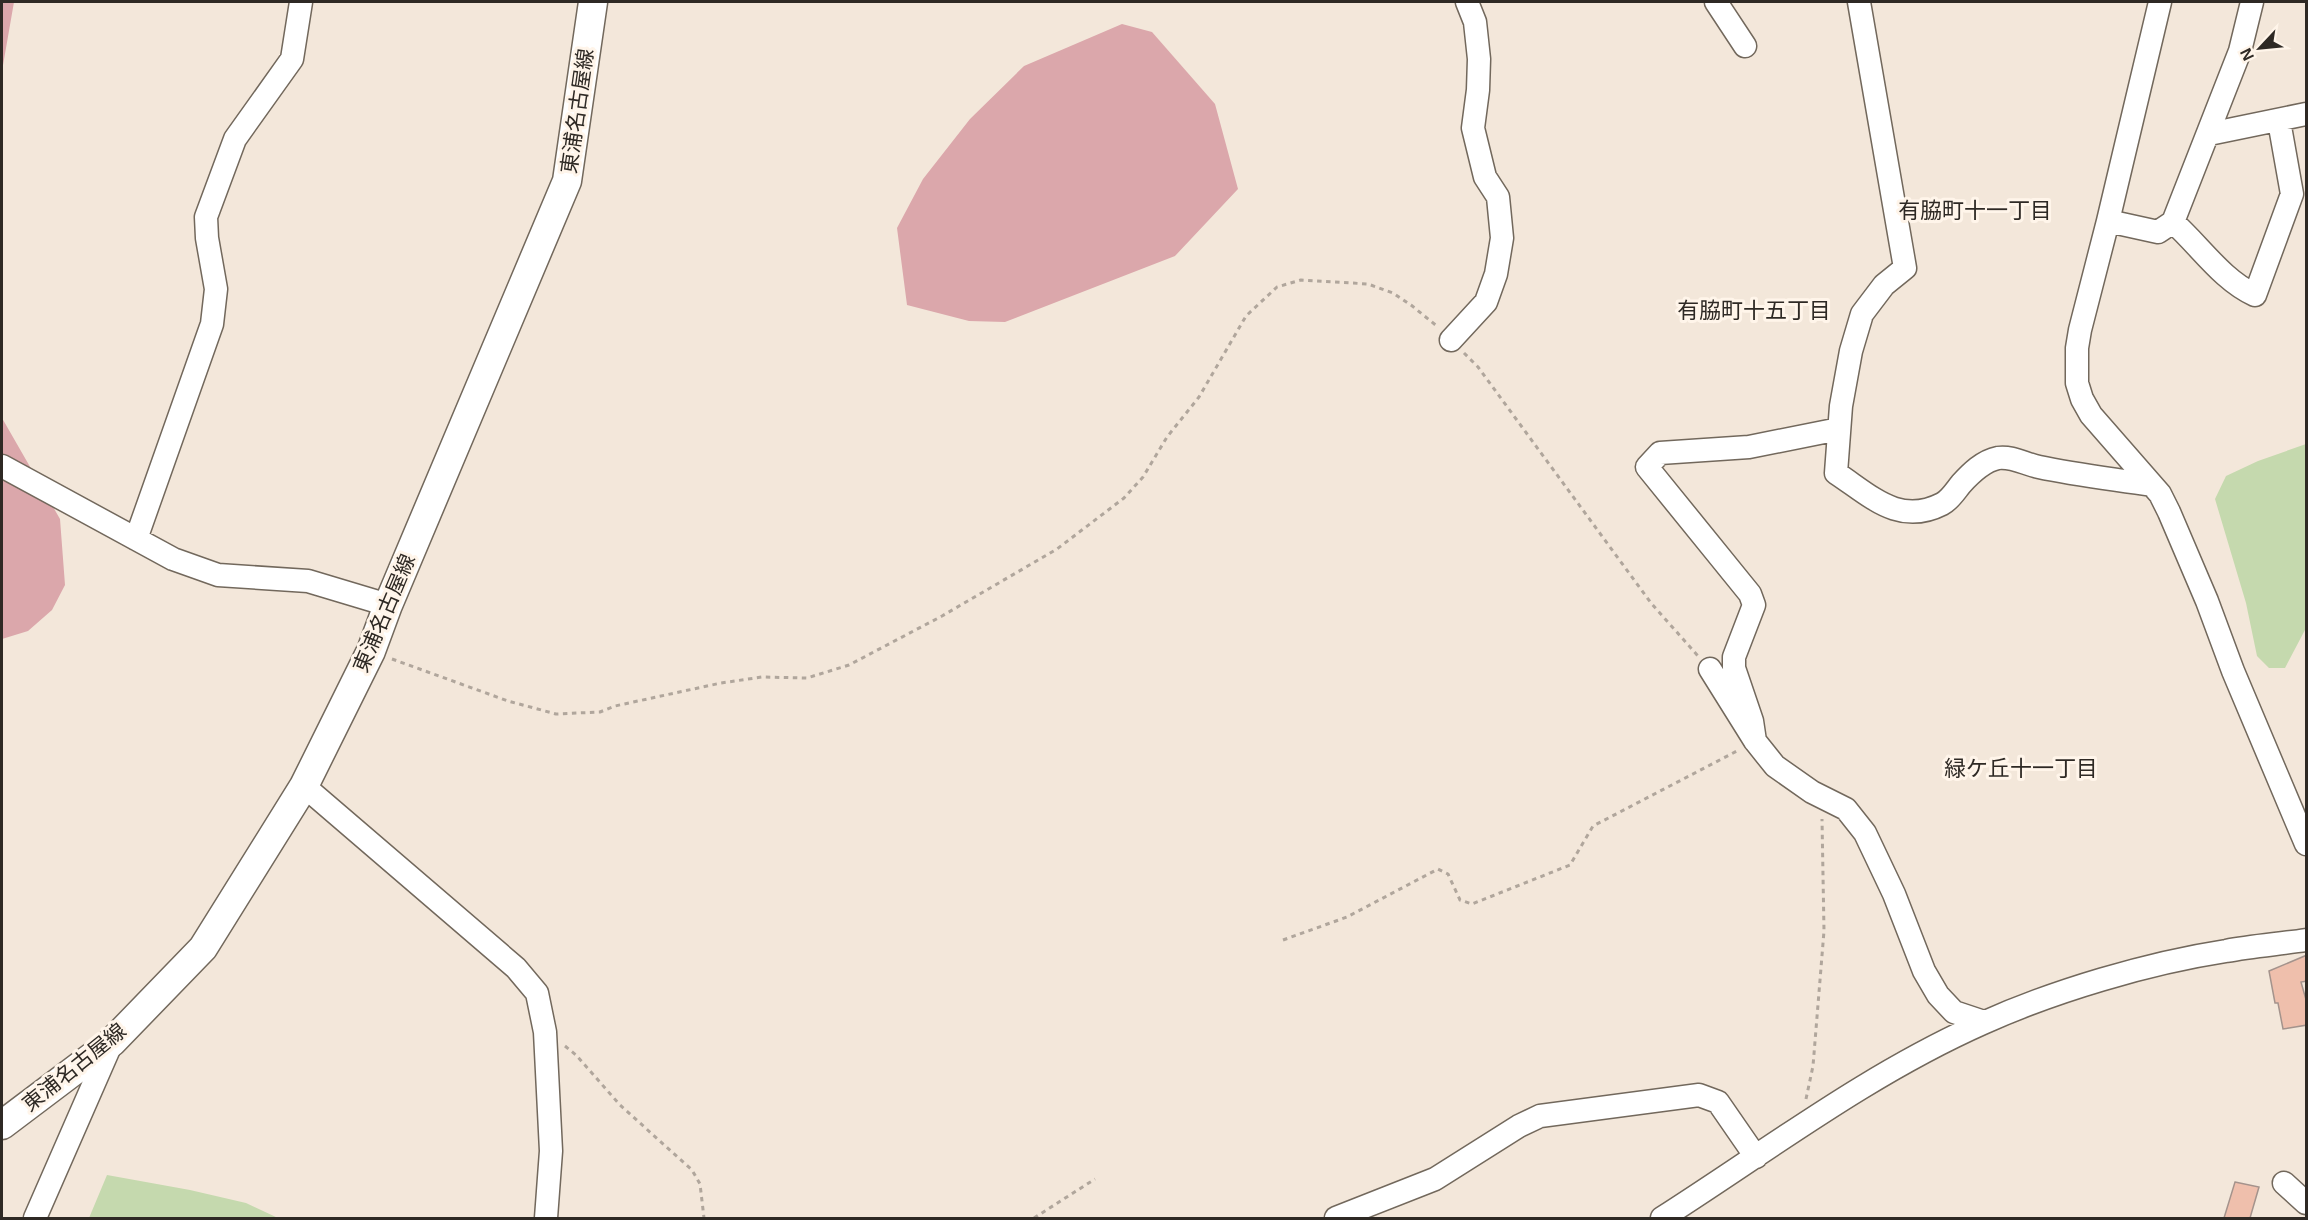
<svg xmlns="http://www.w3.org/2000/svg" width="2308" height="1220" font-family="Arial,'Noto Sans JP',sans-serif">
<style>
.forest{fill:#dba7ab}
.water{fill:#c5d9ae}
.building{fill:#efbfac;stroke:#a4938c;stroke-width:1.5}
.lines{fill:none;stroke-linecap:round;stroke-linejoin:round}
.minor-casing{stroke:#72685c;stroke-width:25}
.major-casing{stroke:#72685c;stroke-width:31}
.path{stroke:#b0a69c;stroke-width:3;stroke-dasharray:4.5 4.5;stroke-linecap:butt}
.minor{stroke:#fff;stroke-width:22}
.major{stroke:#fff;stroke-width:28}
.labels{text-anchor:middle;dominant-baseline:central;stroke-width:6;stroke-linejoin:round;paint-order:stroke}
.street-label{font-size:21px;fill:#2e2924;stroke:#fff5ea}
.neighbourhood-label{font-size:22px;fill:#2e2924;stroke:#fff5ea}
</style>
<rect width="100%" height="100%" fill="#f3e7da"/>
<path class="forest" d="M 2,2 L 14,2 L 2,71 Z
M 1122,24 L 1152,32 L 1215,104 L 1238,189 L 1175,256 L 1005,322 L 969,321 L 907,305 L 897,228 L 923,179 L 970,119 L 1024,66 Z
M 2,418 L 60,519 L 65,585 L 52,610 L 28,631 L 2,639 Z"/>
<path class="water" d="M 2306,444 L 2306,628 L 2285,668 L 2269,668 L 2257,656 L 2246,603 L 2215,499 L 2226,476 L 2258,461 Z
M 107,1175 L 190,1190 L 246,1203 L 278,1218 L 89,1218 Z"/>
<path class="building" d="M 2307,955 L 2307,981 L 2301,982 L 2307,1003 L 2307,1025 L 2283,1029 L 2278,1003 L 2275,1003 L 2269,971 Z
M 2235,1182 L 2259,1187 L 2250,1218 L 2224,1218 Z"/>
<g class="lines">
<g class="minor-casing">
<path id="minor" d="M 1716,2 L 1745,46
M 1859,2 L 1905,268 L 1884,285 L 1862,314 L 1851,351 L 1841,406 L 1836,473 C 1871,496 1899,526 1942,504 C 1950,500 1956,490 1961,484 C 1971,473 1983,461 1998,458 C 2012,456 2025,464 2039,467 C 2076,475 2114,479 2152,485
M 2160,2 L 2108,221 L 2080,330 L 2077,348 L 2077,383 L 2082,399 L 2091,415 L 2160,494 L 2169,512 L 2207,601 L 2233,671 L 2306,844
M 2209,134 L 2306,114
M 2108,221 L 2158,232 L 2173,222 C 2200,246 2222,280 2255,295 L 2292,194 L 2279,121
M 2173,222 L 2240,51 L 2252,2
M 1451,340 L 1486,302 L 1496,274 L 1502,238 L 1498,197 L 1485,177 L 1473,128 L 1478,90 L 1479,59 L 1475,22 L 1467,2
M 2,466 L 173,559 L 218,575 L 308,581 L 388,605
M 136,539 L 212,324 L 216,289 L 207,238 L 206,217 L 235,139 L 292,59 L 301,2
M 1710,669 L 1755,741 L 1775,766 L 1812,792 L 1846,809 L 1865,833 L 1894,894 L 1924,971 L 1938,995 L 1954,1012 L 1984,1022
M 1755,741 L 1752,721 L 1734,668 L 1734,657 L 1754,605 L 1750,594 L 1647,467 L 1660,453 L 1749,447 L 1839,429
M 304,786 L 516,968 L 537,993 L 545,1032 L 551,1151 L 546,1218
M 2284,1183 L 2306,1203
M 35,1218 L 112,1042
M 1336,1218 L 1435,1179 L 1519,1126 L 1540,1116 L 1699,1095 L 1718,1102 L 1756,1157
M 1662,1218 C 1767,1151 1868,1074 1983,1023 C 2054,991 2148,963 2226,951 C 2252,946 2280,944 2306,940"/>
</g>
<g class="major-casing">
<path id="major" d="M 2,1125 L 112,1042 L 203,948 L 304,786 L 371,651 L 388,605 L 567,181 L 593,2"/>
</g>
<path class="path" d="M 1464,353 L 1478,367 L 1651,603 L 1698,656
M 392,659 L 508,701 L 556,714 L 600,712 L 615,706 L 721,683 L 762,677 L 807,678 L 849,665 L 942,616 L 1057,549 L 1124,498 L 1143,477 L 1167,437 L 1199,397 L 1246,316 L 1277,287 L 1301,280 L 1368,284 L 1393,293 L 1411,305 L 1438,327
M 1283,940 L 1347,917 L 1438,869 L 1448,874 L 1460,900 L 1472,904 L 1570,865 L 1593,826 L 1737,751
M 565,1046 L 576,1055 L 620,1105 L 692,1170 L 700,1184 L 704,1218
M 1806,1099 L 1813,1066 L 1824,931 L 1822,819
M 1034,1218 L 1095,1179"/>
<use href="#minor" class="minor"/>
<use href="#major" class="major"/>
</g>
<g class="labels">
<g class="street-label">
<text transform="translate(577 111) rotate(-82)">東浦名古屋線</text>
<text transform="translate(384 613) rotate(-67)">東浦名古屋線</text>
<text transform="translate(74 1067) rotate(-39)">東浦名古屋線</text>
</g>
<g class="neighbourhood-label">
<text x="1975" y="210">有脇町十一丁目</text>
<text x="1754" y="310">有脇町十五丁目</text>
<text x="2021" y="768">緑ケ丘十一丁目</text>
</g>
</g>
<rect width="2308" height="1220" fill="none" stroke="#2e2924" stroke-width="6"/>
<g transform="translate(2260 48) rotate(244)" stroke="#fff5ea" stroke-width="4.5" paint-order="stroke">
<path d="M0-4.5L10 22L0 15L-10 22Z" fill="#2e2924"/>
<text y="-9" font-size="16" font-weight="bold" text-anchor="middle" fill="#2e2924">N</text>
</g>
</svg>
